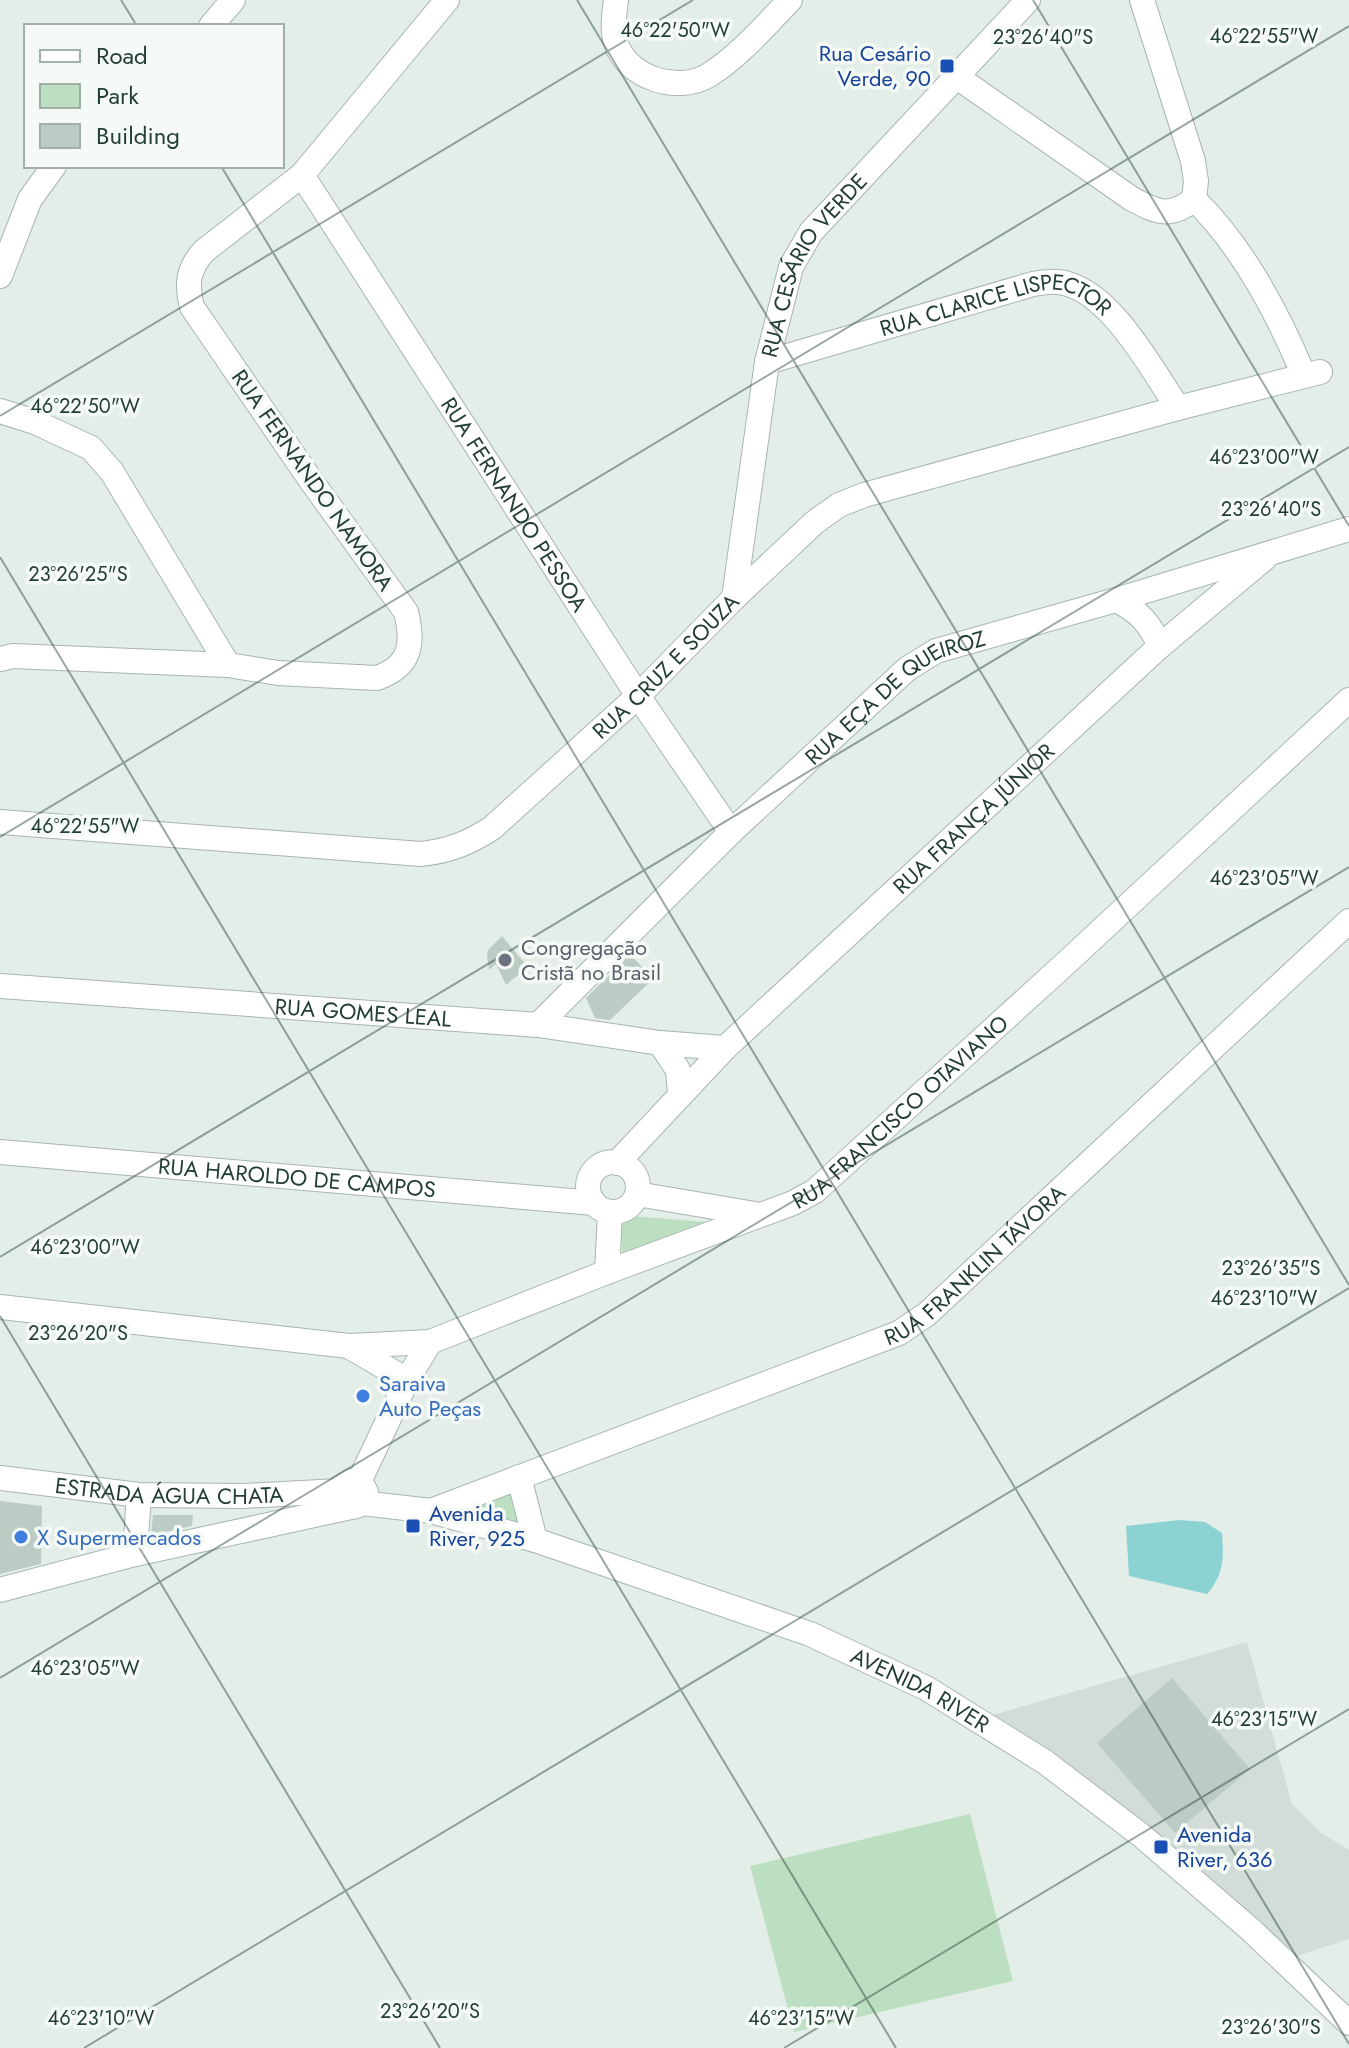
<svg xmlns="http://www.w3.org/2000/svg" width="1349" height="2048" font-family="Jost,sans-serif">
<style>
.built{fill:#d2ddd7}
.green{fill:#bddfc1}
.water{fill:#8cd2d2}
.building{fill:#bccbc3}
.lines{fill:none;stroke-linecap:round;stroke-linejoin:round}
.minor-casing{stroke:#a6b6ae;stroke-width:26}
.minor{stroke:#fff;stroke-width:24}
.ticks{fill:none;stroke:#233f34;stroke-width:2;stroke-opacity:0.45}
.transit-dot{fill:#1a4fb4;stroke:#f5faf7;stroke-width:3}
.worship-dot{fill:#6b7280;stroke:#f5faf7;stroke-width:3}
.shop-dot{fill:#3f7fe0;stroke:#f5faf7;stroke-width:3}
.labels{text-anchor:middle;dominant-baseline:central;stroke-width:7;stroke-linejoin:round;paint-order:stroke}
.transit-label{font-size:22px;fill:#164399;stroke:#f5faf7;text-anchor:start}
.street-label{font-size:22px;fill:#233f34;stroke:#f5faf7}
.worship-label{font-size:22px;fill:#5b616d;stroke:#f5faf7;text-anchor:start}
.shop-label{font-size:22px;fill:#366cbe;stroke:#f5faf7;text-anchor:start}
.ticks-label{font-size:20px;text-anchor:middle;fill:#233f34;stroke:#f5faf7;stroke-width:7;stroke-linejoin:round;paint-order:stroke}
</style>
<rect width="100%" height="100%" fill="#e4eee8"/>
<path class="built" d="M 1247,1642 L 1292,1804 L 1321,1833 L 1349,1850 L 1349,1939 L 1291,1958 L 989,1716 Z"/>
<path class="green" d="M 619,1215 L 718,1223 L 623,1260 Z
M 512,1489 L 522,1524 L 459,1506 Z
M 970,1814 L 1013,1981 L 794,2032 L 750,1866 Z"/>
<path class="water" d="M 1179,1520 L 1205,1522 L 1222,1533 C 1224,1557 1224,1575 1207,1594 L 1129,1576 L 1126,1526 Z"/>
<path class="building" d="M 502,936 L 528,967 L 506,985 L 496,964 L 489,970 L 487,955 L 488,950 Z
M 630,954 L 653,979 L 610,1020 L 595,1018 L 586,998 Z
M 0,1501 L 42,1506 L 41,1564 L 0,1574 Z
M 153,1515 L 193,1515 L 192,1526 L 151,1535 Z
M 1172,1678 L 1250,1769 L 1175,1833 L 1097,1743 Z"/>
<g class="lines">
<g class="minor-casing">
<g id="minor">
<path d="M 616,0 C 614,14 612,30 616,43 C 627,78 678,94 709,75 C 738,57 766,25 790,0"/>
<path d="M 211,26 L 233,0"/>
<path d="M 957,77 L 1132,199 C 1157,212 1170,219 1194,199 L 1196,181 L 1193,161 L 1142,0"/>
<path id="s1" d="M 302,175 L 638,696 L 731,832"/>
<path d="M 1194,199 C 1244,248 1278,313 1304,376"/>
<path d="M 0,276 L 30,199 L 54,166"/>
<path id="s2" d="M 767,362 L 1033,284 C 1041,283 1050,281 1058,282 C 1109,287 1152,370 1178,408"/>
<path d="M 0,411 L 35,422 L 91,448 L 112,472 L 228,665"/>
<path id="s3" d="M 734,598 L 767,362 L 791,267 L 811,232 L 1028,0"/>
<path d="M 1116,600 C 1139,611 1150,624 1160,646"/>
<path d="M 0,659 L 13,656 L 228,665 L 278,673 L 377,678 C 411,666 414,644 406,612 L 312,482 L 192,307 C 186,283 188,269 204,251 L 302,175 L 447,0"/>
<path id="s4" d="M 0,822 L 421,854 C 449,851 469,843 492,828 L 638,696 L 734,598 L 815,522 L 839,505 L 864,495 L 1178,408 L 1320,372"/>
<path id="s5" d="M 0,986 L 538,1025 L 660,1043 L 725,1048"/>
<path id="s6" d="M 538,1025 L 731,832 L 907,669 L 936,651 L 1116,600 L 1349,529"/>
<path d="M 660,1043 L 678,1070 L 680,1094"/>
<path id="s7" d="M 0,1152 L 594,1203"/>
<circle cx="613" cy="1187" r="25"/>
<path id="s8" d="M 617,1163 L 725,1048 L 1160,646 L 1265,558"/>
<path d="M 637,1194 L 755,1214"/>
<path d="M 607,1272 L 610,1212"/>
<path id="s9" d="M 0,1307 L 349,1346 L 430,1342 L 607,1272 L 793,1203 L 815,1191 L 1065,964 L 1349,700"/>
<path d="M 350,1347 L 407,1380"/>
<path d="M 519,1477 L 535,1540"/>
<path id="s10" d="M 0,1478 L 139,1495 L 243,1496 L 339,1491"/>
<path d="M 359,1482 L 407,1380 L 430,1342"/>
<path id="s11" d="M 362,1503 L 366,1492 L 362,1485 L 351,1481 L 341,1487 L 341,1500 C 346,1508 355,1509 362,1503 L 431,1511 L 535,1540 L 810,1634 L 926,1688 L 1045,1762 L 1142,1836 L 1251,1930 L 1349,2023"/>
<path id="s12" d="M 431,1511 L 899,1333 L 927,1314 L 1349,921"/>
<path d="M 135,1554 L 139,1495"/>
<path d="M 0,1590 L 135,1554 L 351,1507"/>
</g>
</g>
<use href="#minor" class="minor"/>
</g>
<path class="ticks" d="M 121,0 L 137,26M 577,0 L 1349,1285M 1033,0 L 1349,526M 221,166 L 1349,2044M 0,416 L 693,0M 0,557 L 896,2048M 0,837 L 1349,26M 0,1257 L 1349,447M 0,1316 L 440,2048M 0,1678 L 1349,867M 84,2048 L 1349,1288M 784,2048 L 1349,1709"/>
<g class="transit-dot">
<rect x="939" y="58" width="16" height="16" rx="4"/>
<rect x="405" y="1518" width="16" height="16" rx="4"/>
<rect x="1153" y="1839" width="16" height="16" rx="4"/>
</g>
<circle class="worship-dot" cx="505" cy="960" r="8"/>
<g class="shop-dot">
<circle cx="363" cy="1396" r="8"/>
<circle cx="21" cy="1537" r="8"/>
</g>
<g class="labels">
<g class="transit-label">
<text x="931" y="53" text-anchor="end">Rua Cesário<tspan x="931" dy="25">Verde, 90</tspan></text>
<text x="429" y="1513">Avenida<tspan x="429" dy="25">River, 925</tspan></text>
<text x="1177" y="1834">Avenida<tspan x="1177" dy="25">River, 636</tspan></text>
</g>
<g class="street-label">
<text stroke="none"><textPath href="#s3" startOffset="348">RUA CESÁRIO VERDE</textPath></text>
<text stroke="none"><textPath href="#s2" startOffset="240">RUA CLARICE LISPECTOR</textPath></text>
<text transform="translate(313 480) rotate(55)">RUA FERNANDO NAMORA</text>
<text stroke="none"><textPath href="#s1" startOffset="392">RUA FERNANDO PESSOA</textPath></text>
<text stroke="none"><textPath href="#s4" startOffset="736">RUA CRUZ E SOUZA</textPath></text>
<text stroke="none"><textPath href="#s6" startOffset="488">RUA EÇA DE QUEIROZ</textPath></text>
<text stroke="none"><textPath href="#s8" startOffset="496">RUA FRANÇA JÚNIOR</textPath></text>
<text stroke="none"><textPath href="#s5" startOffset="364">RUA GOMES LEAL</textPath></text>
<text stroke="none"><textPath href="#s9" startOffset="962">RUA FRANCISCO OTAVIANO</textPath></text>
<text stroke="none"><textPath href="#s7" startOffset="298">RUA HAROLDO DE CAMPOS</textPath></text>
<text stroke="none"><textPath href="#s12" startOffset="602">RUA FRANKLIN TÁVORA</textPath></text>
<text stroke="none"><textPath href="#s10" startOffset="170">ESTRADA ÁGUA CHATA</textPath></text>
<text stroke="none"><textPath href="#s11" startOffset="672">AVENIDA RIVER</textPath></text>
</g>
<g class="worship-label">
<text x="521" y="947">Congregação<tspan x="521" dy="25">Cristã no Brasil</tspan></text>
</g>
<g class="shop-label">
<text x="379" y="1383">Saraiva<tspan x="379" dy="25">Auto Peças</tspan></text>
<text x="37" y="1537">X Supermercados</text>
</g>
</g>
<g class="ticks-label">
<text x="675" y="37">46°22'50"W</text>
<text x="1264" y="43">46°22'55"W</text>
<text x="1043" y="44">23°26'40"S</text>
<text x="85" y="413">46°22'50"W</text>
<text x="1264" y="464">46°23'00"W</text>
<text x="1271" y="516">23°26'40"S</text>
<text x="78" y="581">23°26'25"S</text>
<text x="85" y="833">46°22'55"W</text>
<text x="1264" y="885">46°23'05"W</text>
<text x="85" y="1254">46°23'00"W</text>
<text x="1271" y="1275">23°26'35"S</text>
<text x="1264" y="1305">46°23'10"W</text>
<text x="78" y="1340">23°26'20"S</text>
<text x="85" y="1675">46°23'05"W</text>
<text x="1264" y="1726">46°23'15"W</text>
<text x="430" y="2018">23°26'20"S</text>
<text x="101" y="2025">46°23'10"W</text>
<text x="801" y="2025">46°23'15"W</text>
<text x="1271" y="2034">23°26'30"S</text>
</g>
<rect x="24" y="24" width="260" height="144" fill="#f5faf7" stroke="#a1afa9" stroke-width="2"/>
<rect x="40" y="50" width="40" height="12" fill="#ffffff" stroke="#a1afa9" stroke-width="2"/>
<text x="96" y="64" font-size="24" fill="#233f34">Road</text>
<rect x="40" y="84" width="40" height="24" fill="#bddfc1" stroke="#a1afa9" stroke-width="2"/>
<text x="96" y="104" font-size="24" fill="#233f34">Park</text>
<rect x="40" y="124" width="40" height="24" fill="#bccbc3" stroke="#a1afa9" stroke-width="2"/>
<text x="96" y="144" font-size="24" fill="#233f34">Building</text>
</svg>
